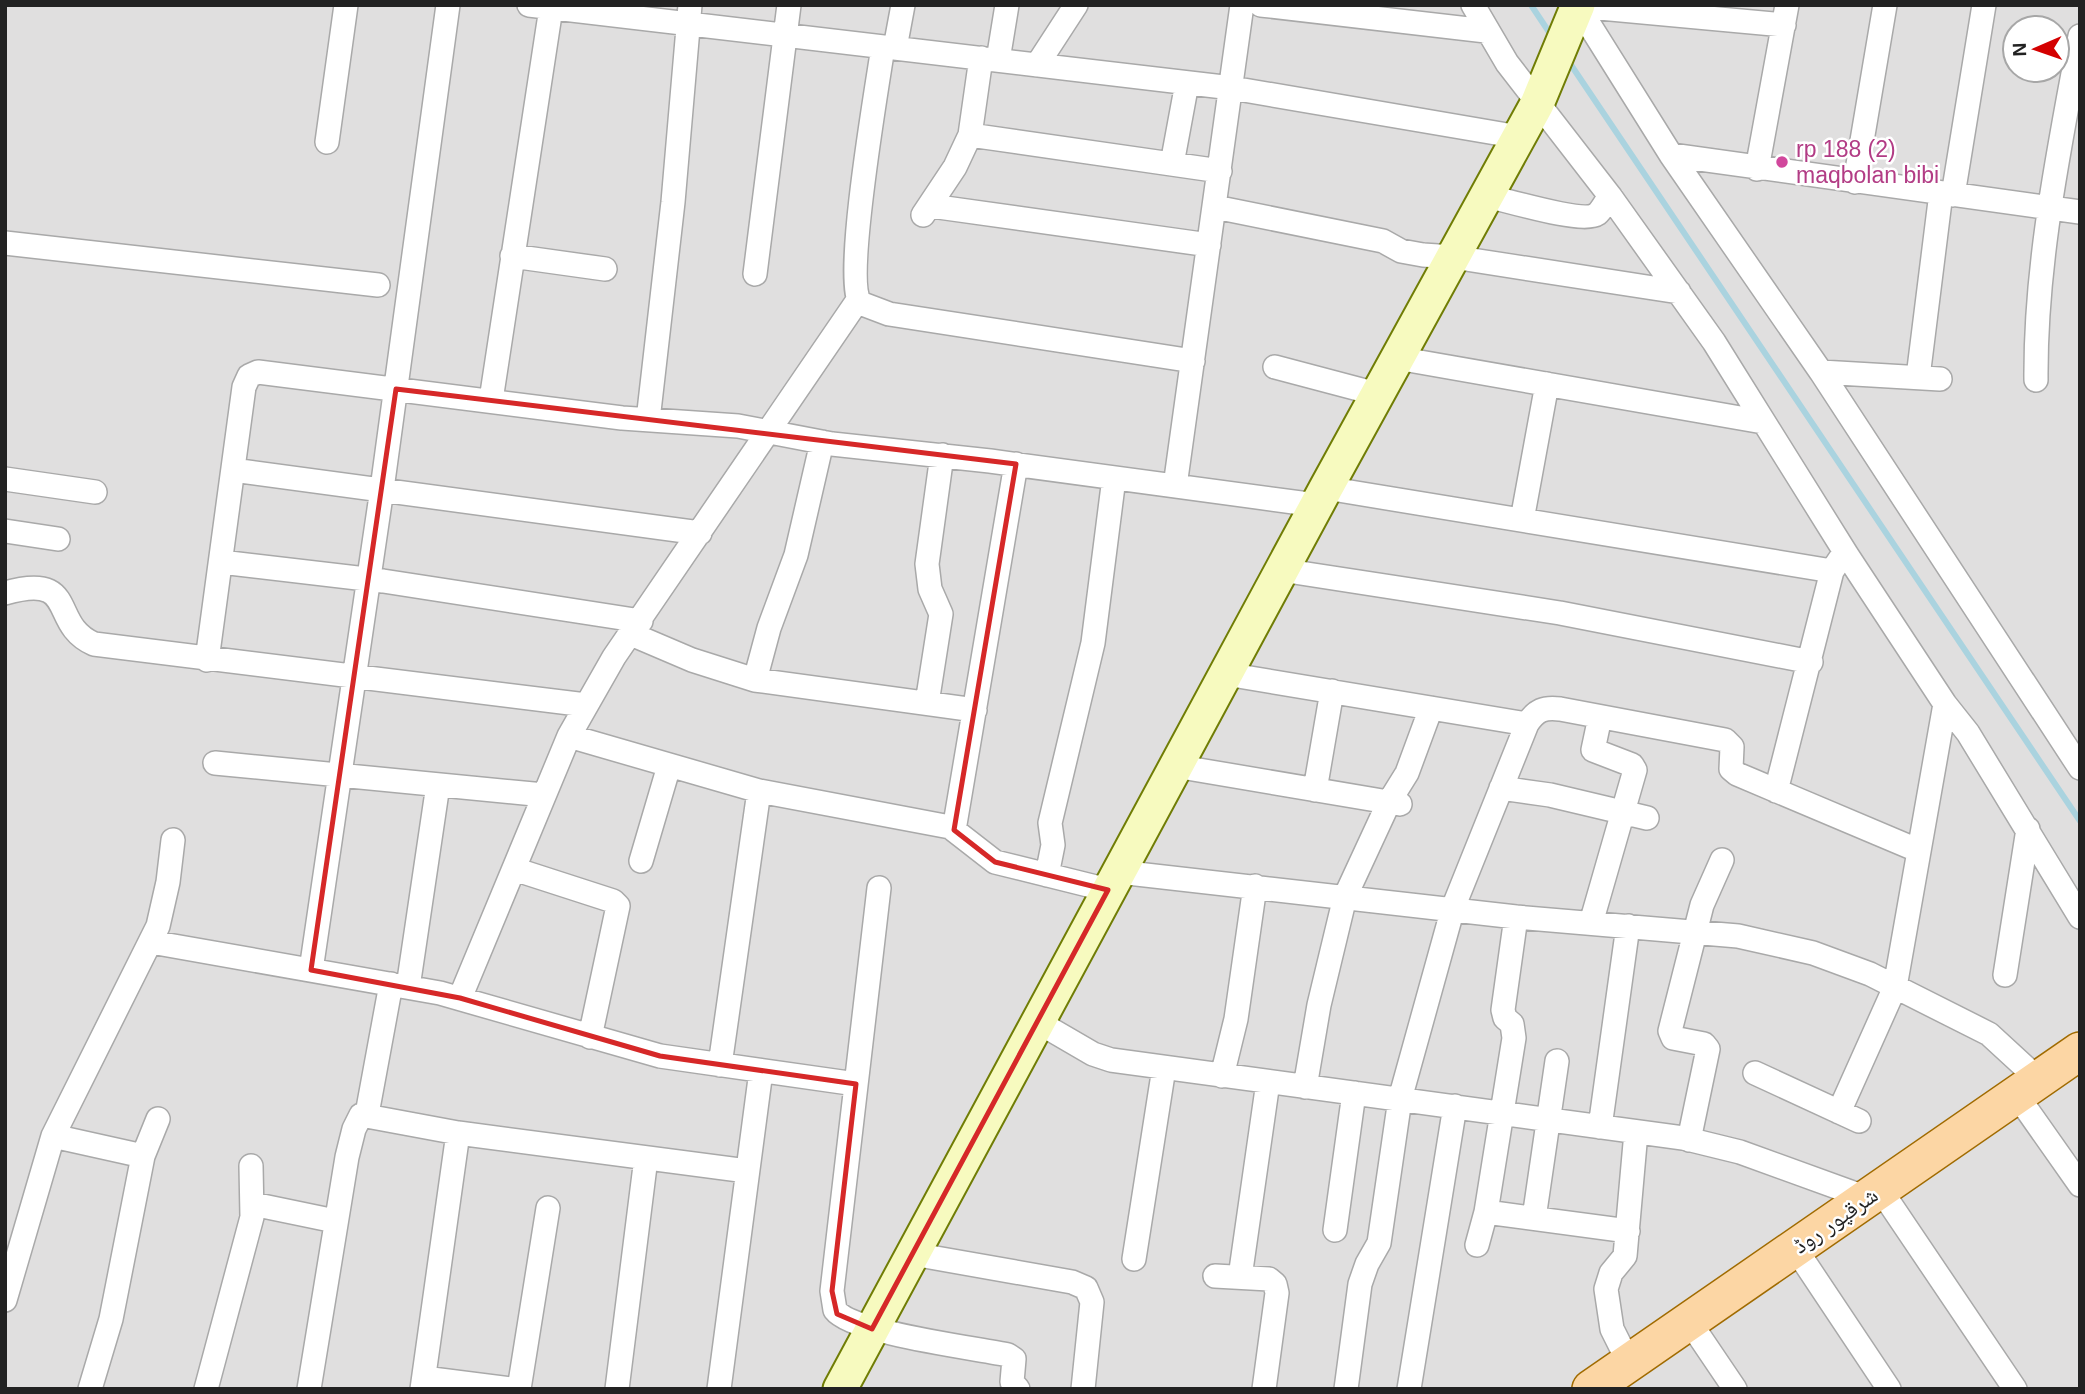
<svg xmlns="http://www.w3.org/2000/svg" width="2085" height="1394" font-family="Arial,'Noto Naskh Arabic',sans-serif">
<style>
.residential{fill:#e0dfdf;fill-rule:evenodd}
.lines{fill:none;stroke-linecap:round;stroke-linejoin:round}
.stream{stroke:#aad3df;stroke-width:6}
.street-casing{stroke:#a9a9a9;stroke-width:26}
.secondary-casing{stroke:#707d05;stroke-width:37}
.primary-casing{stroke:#a06b00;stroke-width:40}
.street{stroke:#fff;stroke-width:23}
.secondary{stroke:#f7fabf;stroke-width:33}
.primary{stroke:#fcd6a4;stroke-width:37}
.marked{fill:none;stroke:#d62828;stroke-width:5;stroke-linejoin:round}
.hotel-dot{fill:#d1479c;stroke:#fff;stroke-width:2.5}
.labels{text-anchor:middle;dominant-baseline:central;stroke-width:5;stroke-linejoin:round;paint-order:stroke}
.hotel-label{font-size:23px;fill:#b23c85;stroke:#fff;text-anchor:start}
.street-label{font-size:23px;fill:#222;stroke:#fff}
</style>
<rect width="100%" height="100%" fill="#f2efe9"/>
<path class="residential" d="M 5,5 L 2080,5 L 2080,1389 L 5,1389 ZM 2015,28 L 2057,28 L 2057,70 L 2015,70 Z"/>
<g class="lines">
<path class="stream" d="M 1531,5 L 1553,38
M 1567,59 L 2080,821"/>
<g class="street-casing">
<path id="street" d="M 529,5 L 1232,88 L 1519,137
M 1261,5 L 1486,31
M 1473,5 L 1507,63 L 1610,196 L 1714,342 L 1847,555 L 1945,704 L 1968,733 L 2080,917
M 1577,5 L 1671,155 L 1821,372 L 2080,768
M 1578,6 L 1784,25
M 883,47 C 877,87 844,277 860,303 L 889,314 L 1193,361
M 895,48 L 903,5
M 998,60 L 1007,5
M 1037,65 L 1076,5
M 970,135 L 1220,171
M 327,142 L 346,5
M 1671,155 L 2080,212
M 1172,164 L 1187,83
M 1757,169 L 1787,5
M 1855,182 L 1885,5
M 1953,195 L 1984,5
M 1487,196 C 1506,200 1583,224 1597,214 C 1602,210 1606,201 1610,196
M 931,206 L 1209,245
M 1215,207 L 1383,241 L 1401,251 L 1423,255 L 1453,257 L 1679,292
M 923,215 L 955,167 L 970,135 L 981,58
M 5,243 L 378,285
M 512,256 L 605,269
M 755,274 L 789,5
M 1397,358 L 1763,422
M 1275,367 L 1377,394
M 1821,372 L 1940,379
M 1918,377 L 1941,193
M 2036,380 C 2035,264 2059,150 2080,36
M 491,400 L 551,8
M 648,420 L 673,202 L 690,5
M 233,470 L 700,533
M 5,479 L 95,492
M 1175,486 L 1242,5
M 1326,488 L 1832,571
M 1522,520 L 1547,384
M 5,531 L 58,539
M 221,562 L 383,581 L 641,621
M 1281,570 L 1560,613 L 1811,662
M 5,593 C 80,572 48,624 94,644 L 586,705
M 631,634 L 692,660 L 755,680 L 975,710
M 207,660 L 244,387 L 249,376 L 258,372 L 622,418 L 738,426 L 832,444 L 990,461 L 1316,505
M 1226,674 L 1527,724
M 755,680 L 769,628 L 796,555 L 822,442
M 927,703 L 941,614 L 930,589 L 927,564 L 942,455
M 569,736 L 759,791 L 950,827 L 995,862 L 1108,890
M 215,763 L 544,795
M 1175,766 L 1400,804
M 1501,788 L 1550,795 L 1647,818
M 1315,790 L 1332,691
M 1776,791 L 1832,571 L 1840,559
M 954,830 L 1016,464
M 641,861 L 669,766
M 514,869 L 613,901 L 618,906 L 590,1037
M 1119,872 L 1516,917 L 1738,936 L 1813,953 L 1870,974 L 1989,1034 L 2038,1079
M 1047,875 L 1053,845 L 1050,823 L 1093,643 L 1114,478
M 879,888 L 832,1291 L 835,1310 C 852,1333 975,1348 1008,1355 L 1014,1359 L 1012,1382 L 1018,1389
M 1591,923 L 1635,770 L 1632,765 L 1593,750 L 1600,717
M 151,942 L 440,993 L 660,1056 L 856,1084
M 311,970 L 382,489 L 448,5
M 2005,975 L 2028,829
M 408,987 L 438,785
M 460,998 L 569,736 L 614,657 L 858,300
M 1038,1022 L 1093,1054 L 1111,1060 L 1683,1138 L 1740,1152 L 1867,1198
M 720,1065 L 759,791
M 1755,1073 L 1859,1121
M 1222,1076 L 1236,1019 L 1255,886
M 1305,1087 L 1319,1005 L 1345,897 L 1389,802 L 1407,773 L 1431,708
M 2016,1094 L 2080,1185
M 1839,1112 L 1895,987 L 1945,704
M 367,1114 L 391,984
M 1600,1127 L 1628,926
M 53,1136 L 143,1156
M 1689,1140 L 1708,1049 L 1704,1044 L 1673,1038 L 1670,1031 L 1702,905 L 1722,860
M 1880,1189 L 2015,1389
M 253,1204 L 335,1221
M 1486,1212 L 1628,1231
M 1534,1218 L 1557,1061
M 1335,1230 L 1354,1093
M 1477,1245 L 1486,1212 L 1514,1038 L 1512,1024 L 1505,1018 L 1503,1010 L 1516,917
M 1795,1248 L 1889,1389
M 913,1254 L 1072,1282 L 1086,1288 L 1092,1302 L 1083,1389
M 1134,1259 L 1164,1068
M 1215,1276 L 1269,1279 L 1275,1284 L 1277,1293 L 1264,1389
M 1240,1277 L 1268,1082
M 5,1300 L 53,1136 L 158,926 L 168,882 L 173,840
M 1689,1321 L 1735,1389
M 1629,1363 L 1612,1329 L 1606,1289 L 1611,1273 L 1625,1256 L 1636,1132
M 424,1378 L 511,1389
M 90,1389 L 111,1319 L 143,1156 L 158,1119
M 206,1389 L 252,1217 L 251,1166
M 309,1389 L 347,1157 L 354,1129 L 361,1115 L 458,1133 L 747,1171
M 422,1389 L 458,1133
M 519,1389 L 548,1208
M 617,1389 L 646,1158
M 719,1389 L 761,1071
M 1346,1389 L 1360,1284 L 1367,1264 L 1379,1243 L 1400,1099 L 1453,908 L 1527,724 C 1536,710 1544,707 1560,709 L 1725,740 L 1732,747 L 1731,769 L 1737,774 L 1917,850
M 1409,1389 L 1455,1106"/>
</g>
<g class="secondary-casing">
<path id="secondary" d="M 840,1389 L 1326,488 L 1537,104 L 1578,5"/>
</g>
<g class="primary-casing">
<path id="primary" d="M 1591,1389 L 2080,1051"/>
</g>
<use href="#street" class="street"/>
<use href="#secondary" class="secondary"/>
<use href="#primary" class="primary"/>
</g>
<path class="marked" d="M 396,389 L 1016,464 L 954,830 L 995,862 L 1108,890 L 872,1329 L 837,1314 L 832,1291 L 856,1084 L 660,1056 L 460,998 L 311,970 Z"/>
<circle class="hotel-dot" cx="1782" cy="162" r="7"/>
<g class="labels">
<g class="hotel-label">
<text x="1796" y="149">rp 188 (2)<tspan x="1796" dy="26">maqbolan bibi</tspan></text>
</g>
<g class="street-label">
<text transform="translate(1835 1220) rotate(-35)">شرقپور روڈ</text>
</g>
</g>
<rect width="2085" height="1394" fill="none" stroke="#222222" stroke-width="14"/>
<g transform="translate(2036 49) rotate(268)"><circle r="33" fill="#ffffff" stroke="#a7a7a7" stroke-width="2"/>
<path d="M0-5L12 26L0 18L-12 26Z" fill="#d40000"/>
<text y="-10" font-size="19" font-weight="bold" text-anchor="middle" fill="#222222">N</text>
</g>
</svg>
